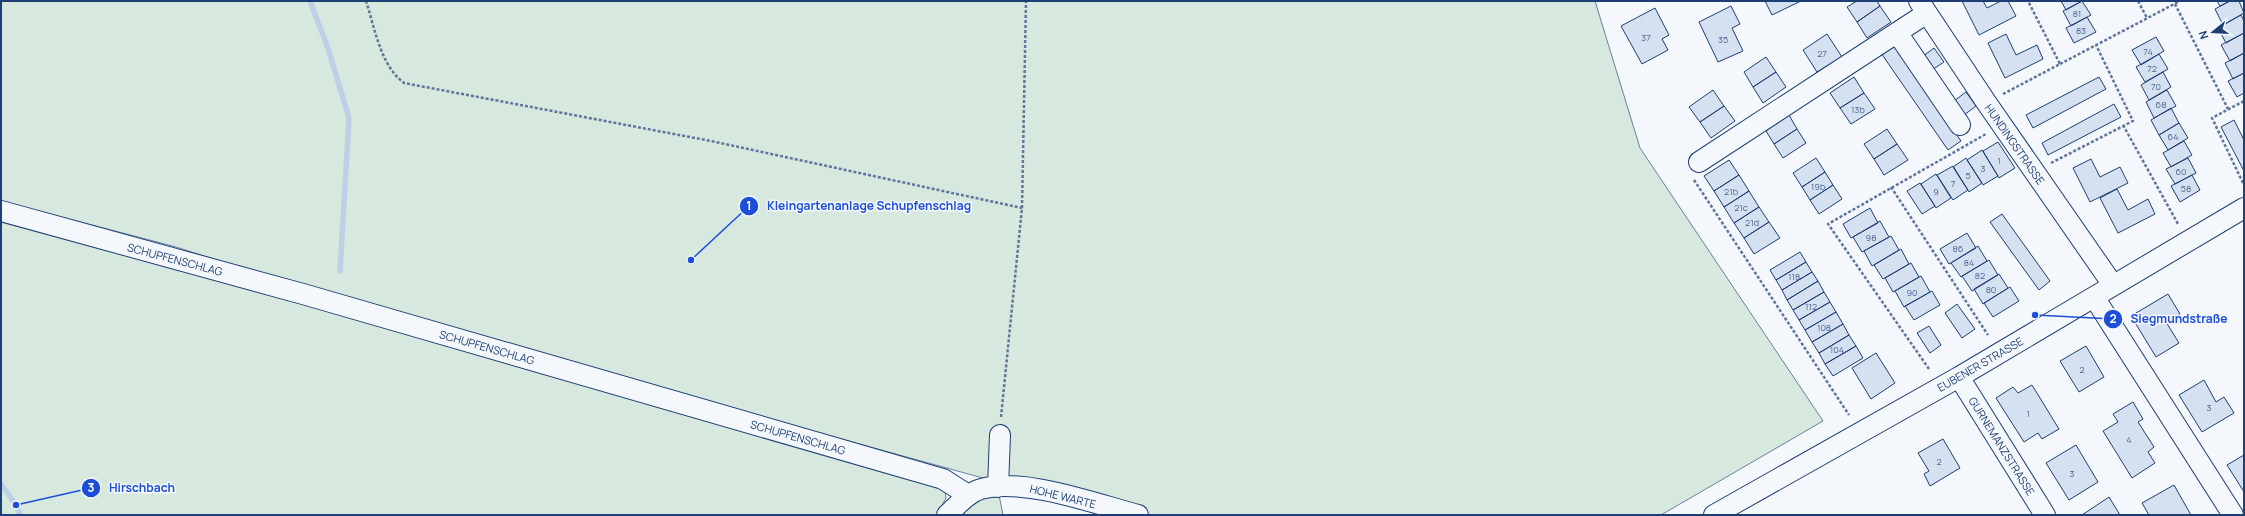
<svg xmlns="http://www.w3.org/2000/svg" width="2245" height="516" font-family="Manrope,sans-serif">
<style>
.green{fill:#d7e8df;stroke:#687fa3}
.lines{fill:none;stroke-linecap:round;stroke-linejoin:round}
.stream{stroke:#bed0e5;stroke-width:5.5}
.building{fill:#d5e0f0;stroke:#1d3f73}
.minor-casing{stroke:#1d3f73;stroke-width:22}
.path{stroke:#5e769c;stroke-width:2.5;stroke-dasharray:3 2;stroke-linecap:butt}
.minor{stroke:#f4f7fb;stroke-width:20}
.labels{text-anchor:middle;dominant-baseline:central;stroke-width:3;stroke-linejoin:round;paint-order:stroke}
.number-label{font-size:9px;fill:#4b6792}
.street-label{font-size:11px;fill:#1d3f73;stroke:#f4f7fb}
.leader{fill:none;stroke:#1d4ed8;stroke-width:1.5}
.callout-dot{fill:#1d4ed8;stroke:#f4f7fb;stroke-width:1.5}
.mark-label{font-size:12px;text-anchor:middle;font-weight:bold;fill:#fff}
.callout-label{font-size:12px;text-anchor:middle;font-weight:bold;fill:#1d4ed8;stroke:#f4f7fb;stroke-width:3;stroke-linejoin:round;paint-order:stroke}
</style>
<rect width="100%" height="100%" fill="#f4f7fb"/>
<path class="green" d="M 1,1 L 1595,1 L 1640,148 L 1823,421 L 1661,515 L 1135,515 L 998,487 L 983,478 L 368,309 L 176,247 L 1,201 Z
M 1,219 L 944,483 L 946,498 L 937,515 L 1,515 Z
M 999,495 L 1003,515 L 963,515 L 973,501 Z"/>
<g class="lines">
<path class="stream" d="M 310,1 L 328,48 L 349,118 L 340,271
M 1,484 L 16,505 L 20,515"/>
</g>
<path class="building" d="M 1765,1 L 1801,1 L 1772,15 Z
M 1857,1 L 1877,1 L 1880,6 L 1857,22 L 1847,7 Z
M 1962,1 L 1983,1 L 1987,8 L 2001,1 L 2008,1 L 2016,16 L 1979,35 Z
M 2061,1 L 2082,1 L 2066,10 Z
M 2082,1 L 2091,15 L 2071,26 L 2063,11 Z
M 2217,1 L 2230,1 L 2220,6 Z
M 2230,1 L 2239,1 L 2244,13 L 2223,25 L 2215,9 Z
M 1731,6 L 1740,24 L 1732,28 L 1743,51 L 1718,62 L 1699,22 Z
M 1880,6 L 1891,22 L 1867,38 L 1857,22 Z
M 1655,8 L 1669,35 L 1662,39 L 1668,50 L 1642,64 L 1621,26 Z
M 2241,15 L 2244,21 L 2244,33 L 2226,43 L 2218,28 Z
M 2087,17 L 2096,32 L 2074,43 L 2066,28 Z
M 2244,33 L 2244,53 L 2230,61 L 2221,45 Z
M 1827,34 L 1842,57 L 1817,72 L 1803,50 Z
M 2006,34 L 2016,55 L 2037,45 L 2043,59 L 2005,78 L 1988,43 Z
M 2156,37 L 2164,51 L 2141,65 L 2132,50 Z
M 1893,44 L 1961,141 L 1948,150 L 1881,53 Z
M 1934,48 L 1944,62 L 1932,70 L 1922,57 Z
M 2244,53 L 2244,73 L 2233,79 L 2225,63 Z
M 2159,54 L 2168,69 L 2145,82 L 2136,67 Z
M 1766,57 L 1776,72 L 1753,87 L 1744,72 Z
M 1776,72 L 1786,87 L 1763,103 L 1753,87 Z
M 2163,72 L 2171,87 L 2149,100 L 2141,85 Z
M 2244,73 L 2244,93 L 2237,97 L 2228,81 Z
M 1854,77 L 1864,93 L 1840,108 L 1830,93 Z
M 2099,77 L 2106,89 L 2033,128 L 2026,115 Z
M 1713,90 L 1724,106 L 1700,122 L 1689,107 Z
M 2167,90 L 2176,106 L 2154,118 L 2146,102 Z
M 1966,92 L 1976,106 L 1964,115 L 1954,101 Z
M 1864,93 L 1875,109 L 1851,124 L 1840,108 Z
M 2114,104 L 2121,117 L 2048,155 L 2042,143 Z
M 1724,106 L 1735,121 L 1711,138 L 1700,122 Z
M 2171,108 L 2179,123 L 2159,135 L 2151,120 Z
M 1789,115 L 1797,129 L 1774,144 L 1766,131 Z
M 2234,120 L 2244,140 L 2244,171 L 2221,127 Z
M 2179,123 L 2188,138 L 2168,150 L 2159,135 Z
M 1797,129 L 1806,143 L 1783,158 L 1774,144 Z
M 1887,129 L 1897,144 L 1874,159 L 1864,144 Z
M 2184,141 L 2192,155 L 2171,167 L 2163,153 Z
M 1998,142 L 2015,168 L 1999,178 L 1983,151 Z
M 1897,144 L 1908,160 L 1884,175 L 1874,159 Z
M 1982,150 L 1998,176 L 1983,185 L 1967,160 Z
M 1816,158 L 1825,172 L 1802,187 L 1793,173 Z
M 1966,158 L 1982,183 L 1969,192 L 1953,167 Z
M 2188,158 L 2196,173 L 2175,184 L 2166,169 Z
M 2091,159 L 2100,177 L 2120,167 L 2128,183 L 2090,202 L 2073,168 Z
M 1729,160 L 1739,175 L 1714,191 L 1704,176 Z
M 1953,166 L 1968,190 L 1953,200 L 1937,175 Z
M 1825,172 L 1833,185 L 1810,200 L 1802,187 Z
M 1936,174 L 1951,198 L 1936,208 L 1921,184 Z
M 1739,175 L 1749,191 L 1724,207 L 1714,191 Z
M 2192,175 L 2200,190 L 2180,202 L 2171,186 Z
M 1920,183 L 1935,206 L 1922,214 L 1907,191 Z
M 1833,185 L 1842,199 L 1819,214 L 1810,200 Z
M 2117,189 L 2128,210 L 2148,199 L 2155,214 L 2118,233 L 2100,198 Z
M 1749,191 L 1759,207 L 1734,223 L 1724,207 Z
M 1759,207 L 1769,222 L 1744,238 L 1734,223 Z
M 1870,208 L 1878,223 L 1851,238 L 1843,224 Z
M 2002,214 L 2050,281 L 2039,290 L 1990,222 Z
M 1880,221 L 1889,237 L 1862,252 L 1853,237 Z
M 1769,222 L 1780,238 L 1754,254 L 1744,238 Z
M 1967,233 L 1976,248 L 1949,264 L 1940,249 Z
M 1891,236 L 1899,250 L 1872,266 L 1864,251 Z
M 1978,246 L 1987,261 L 1961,277 L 1951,263 Z
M 1901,249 L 1909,264 L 1883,279 L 1874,265 Z
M 1800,252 L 1806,262 L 1776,280 L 1770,270 Z
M 1989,260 L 1998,275 L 1972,291 L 1962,276 Z
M 1806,262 L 1812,272 L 1782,290 L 1776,280 Z
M 1911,263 L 1919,277 L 1893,292 L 1885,278 Z
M 1812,272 L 1818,281 L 1787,300 L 1782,290 Z
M 1999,274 L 2008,288 L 1983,304 L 1974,289 Z
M 1921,276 L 1930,292 L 1904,307 L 1895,291 Z
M 1818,281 L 1824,292 L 1793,310 L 1787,300 Z
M 2010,287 L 2019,301 L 1993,317 L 1984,303 Z
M 1932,291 L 1940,305 L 1914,320 L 1905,306 Z
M 1824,292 L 1830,302 L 1799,320 L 1793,310 Z
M 2168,294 L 2180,314 L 2166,322 L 2179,343 L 2156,357 L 2131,316 Z
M 1830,302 L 1836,312 L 1805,330 L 1799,320 Z
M 1957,304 L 1975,329 L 1962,338 L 1945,313 Z
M 1836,312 L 1843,324 L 1812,342 L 1805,330 Z
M 1843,324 L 1849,335 L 1819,353 L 1812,342 Z
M 1929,326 L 1941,345 L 1930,353 L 1917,333 Z
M 1849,335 L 1856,346 L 1825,364 L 1819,353 Z
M 1856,346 L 1863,358 L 1833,376 L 1825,364 Z
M 2086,346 L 2104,377 L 2079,392 L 2060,361 Z
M 1876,353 L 1895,383 L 1871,399 L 1852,368 Z
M 2204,380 L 2216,402 L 2224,397 L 2234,413 L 2202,432 L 2179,395 Z
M 2032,385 L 2059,429 L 2042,439 L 2038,433 L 2024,442 L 1996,398 L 2013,387 L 2018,393 Z
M 2133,402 L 2143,419 L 2138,422 L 2154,447 L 2148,452 L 2155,463 L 2132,478 L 2103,431 L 2118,422 L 2113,414 Z
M 1943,439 L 1960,468 L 1930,486 L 1924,474 L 1929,471 L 1918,453 Z
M 2076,445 L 2098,482 L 2069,500 L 2046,463 Z
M 2244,455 L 2244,492 L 2227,465 Z
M 2174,485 L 2191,515 L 2149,515 L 2142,503 Z
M 2109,497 L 2120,515 L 2082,515 Z"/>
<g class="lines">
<g class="minor-casing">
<path id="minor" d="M 1919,1 L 1986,102 L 2113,285
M 1898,34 L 1960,125
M 1699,162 L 1927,13
M 1,211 L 303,294 L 943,479 L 968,495
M 2094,297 L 2233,515
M 1959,377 L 2045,515
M 998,487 L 1000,435
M 947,515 C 957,506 967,493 981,489 C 1023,477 1096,504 1138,515
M 1714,515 L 1959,377 L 2244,208"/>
</g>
<path class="path" d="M 366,1 C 375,28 380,65 404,83 L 711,141 L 1022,208
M 2138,1 L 2147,18
M 2175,4 L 2228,109
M 2060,64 L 2180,1
M 2003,94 L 2060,64 L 2028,1
M 2123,125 L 2178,224
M 2051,163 L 2133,121 L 2096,45
M 1694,180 L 1849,415
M 2243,183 L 2212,118 L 2244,101
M 1891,187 L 1988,335
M 1929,369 L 1828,224 L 1986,134
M 1001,417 L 1022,208 L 1026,1"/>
<use href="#minor" class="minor"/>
</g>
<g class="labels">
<g class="number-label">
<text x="2077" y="13">81</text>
<text x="2081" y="30">83</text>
<text x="1646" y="37">37</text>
<text x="1723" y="39">35</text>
<text x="2148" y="51">74</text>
<text x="1822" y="53">27</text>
<text x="2152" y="68">72</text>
<text x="2156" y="86">70</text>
<text x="2161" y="104">68</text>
<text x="1858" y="109">13b</text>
<text x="2173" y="136">64</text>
<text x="1999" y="160">1</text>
<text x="1983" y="168">3</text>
<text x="2181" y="171">60</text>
<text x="1968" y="175">5</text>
<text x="1953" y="183">7</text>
<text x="1818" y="186">19b</text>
<text x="2186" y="188">58</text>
<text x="1731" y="191">21b</text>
<text x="1936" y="191">9</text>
<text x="1741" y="207">21c</text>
<text x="1752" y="222">21d</text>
<text x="1871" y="237">98</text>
<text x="1958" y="248">86</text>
<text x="1969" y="262">84</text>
<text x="1980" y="275">82</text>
<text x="1794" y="276">118</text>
<text x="1991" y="289">80</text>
<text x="1912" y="292">90</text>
<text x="1811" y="306">112</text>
<text x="1824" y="327">108</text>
<text x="1837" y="349">104</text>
<text x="2082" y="369">2</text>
<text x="2209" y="407">3</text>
<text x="2028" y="413">1</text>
<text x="2129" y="439">4</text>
<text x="1939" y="461">2</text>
<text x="2072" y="473">3</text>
</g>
<g class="street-label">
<text transform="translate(2015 144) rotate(55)">HUNDINGSTRASSE</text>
<text transform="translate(175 259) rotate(15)">SCHUPFENSCHLAG</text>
<text transform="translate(487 347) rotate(16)">SCHUPFENSCHLAG</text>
<text transform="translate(1980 364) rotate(-30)">EUBENER STRASSE</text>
<text transform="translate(798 437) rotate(16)">SCHUPFENSCHLAG</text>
<text transform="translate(2002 446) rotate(58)">GURNEMANZSTRASSE</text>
<text transform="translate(1063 496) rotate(14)">HOHE WARTE</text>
</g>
</g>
<path class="leader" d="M691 260L749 206M2035 315L2113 319M16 505L91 488"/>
<g class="callout-dot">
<circle cx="691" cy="260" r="4"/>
<circle cx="2035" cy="315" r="4"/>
<circle cx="16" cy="505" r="4"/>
<circle cx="749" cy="206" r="10"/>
<circle cx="2113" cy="319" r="10"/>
<circle cx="91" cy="488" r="10"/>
</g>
<g class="mark-label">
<text x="749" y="210">1</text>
<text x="2113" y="323">2</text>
<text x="91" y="492">3</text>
</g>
<g class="callout-label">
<text x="869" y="210">Kleingartenanlage Schupfenschlag</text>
<text x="2179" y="323">Siegmundstraße</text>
<text x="142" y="492">Hirschbach</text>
</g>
<rect width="2245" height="516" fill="none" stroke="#1d3f73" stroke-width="4"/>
<g transform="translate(2213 32) rotate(252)" stroke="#f4f7fb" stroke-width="3" paint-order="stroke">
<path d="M0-3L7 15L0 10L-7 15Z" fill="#1d3f73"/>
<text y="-6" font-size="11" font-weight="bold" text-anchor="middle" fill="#1d3f73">N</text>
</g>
</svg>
